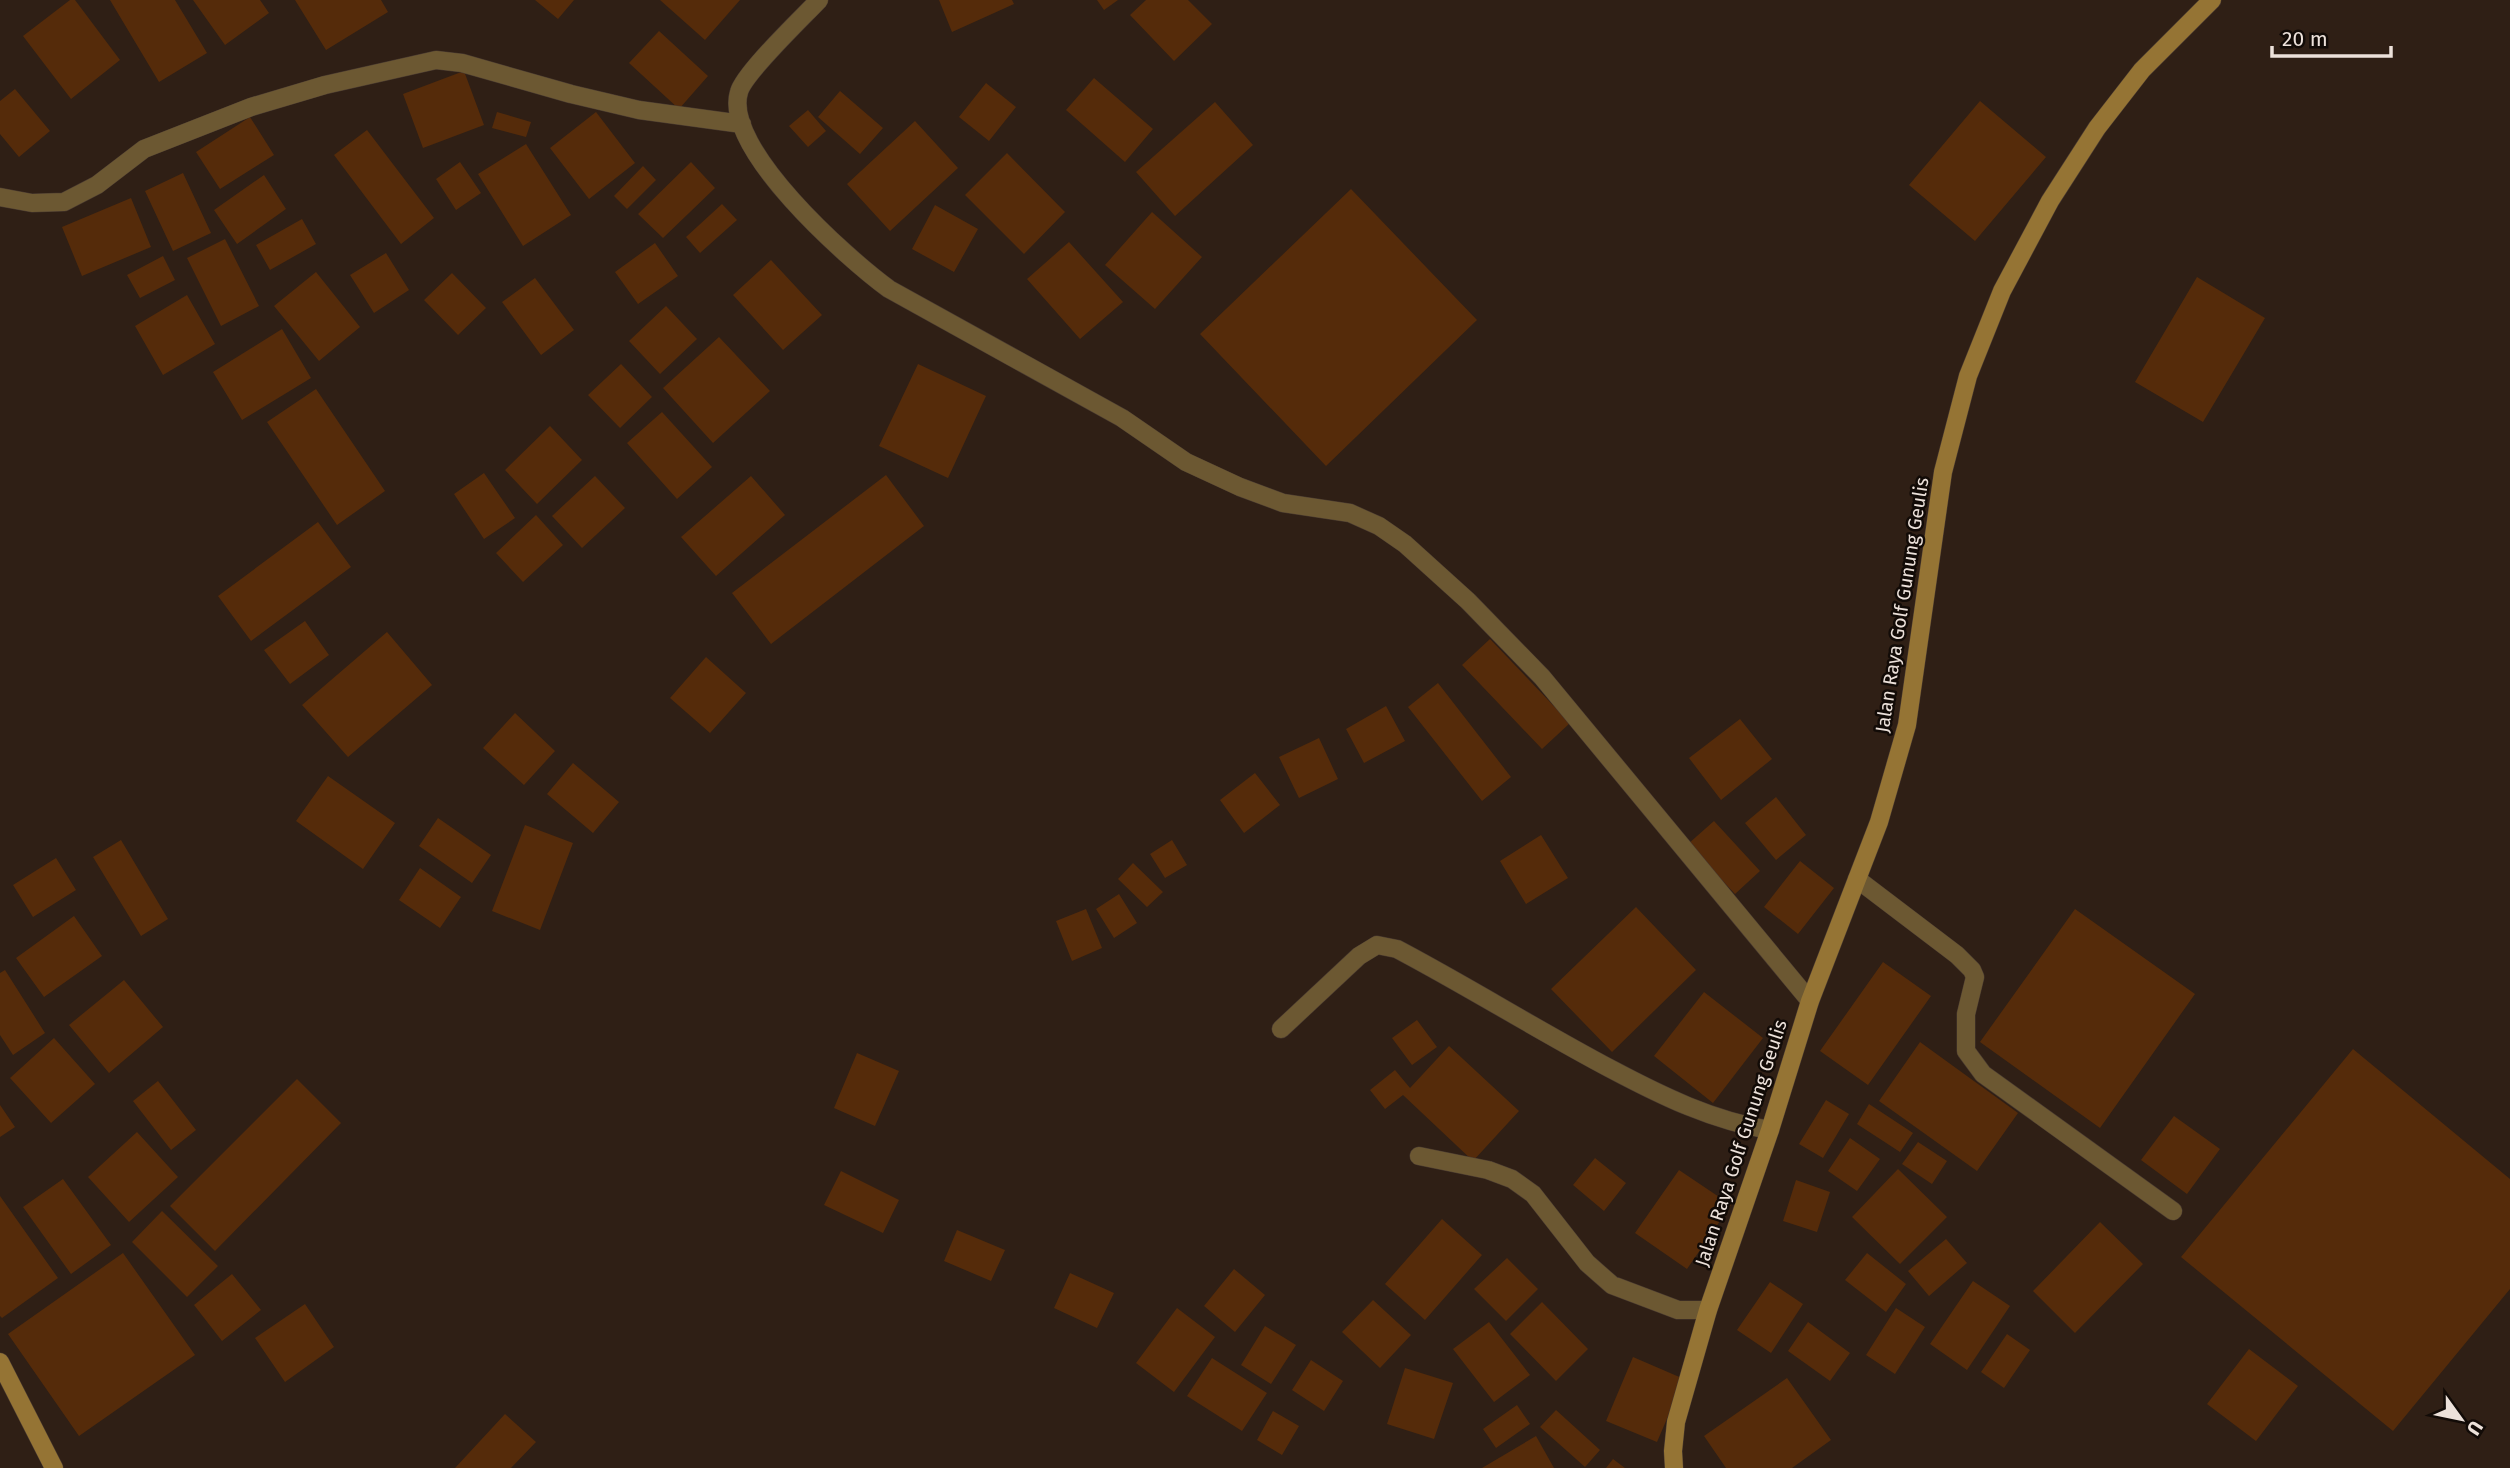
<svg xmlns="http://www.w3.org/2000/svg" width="2510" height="1468" font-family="'Fira Sans',sans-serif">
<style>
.building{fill:#552b0a}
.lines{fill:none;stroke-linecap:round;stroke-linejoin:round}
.lane-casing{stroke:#493a31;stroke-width:19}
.street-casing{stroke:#493a31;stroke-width:19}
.secondary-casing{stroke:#493a31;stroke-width:19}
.lane{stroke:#6c5832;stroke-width:18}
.street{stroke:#6c5832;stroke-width:18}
.secondary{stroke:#957434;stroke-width:18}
.labels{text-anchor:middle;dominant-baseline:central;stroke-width:5;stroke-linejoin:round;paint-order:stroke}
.street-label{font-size:19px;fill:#ece1da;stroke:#120b07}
</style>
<rect width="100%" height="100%" fill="#2f1f15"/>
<path class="building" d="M 70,0 L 75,0 L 120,60 L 71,99 L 23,36 Z
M 110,0 L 175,0 L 207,53 L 159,82 Z
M 193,0 L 260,0 L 269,13 L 225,45 Z
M 295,0 L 381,0 L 388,12 L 326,50 Z
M 535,0 L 574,0 L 558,19 Z
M 660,0 L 740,0 L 705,40 Z
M 939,0 L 1012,0 L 1014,4 L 952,32 Z
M 1097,0 L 1118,0 L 1104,10 Z
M 1146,0 L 1188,0 L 1212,24 L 1174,61 L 1130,15 Z
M 659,31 L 708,76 L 679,109 L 629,63 Z
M 464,71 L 484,125 L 423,148 L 403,94 Z
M 1094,78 L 1153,129 L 1125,162 L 1066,110 Z
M 986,83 L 1016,107 L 989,141 L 959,117 Z
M 15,89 L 50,131 L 19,157 L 0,134 L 0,101 Z
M 840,91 L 883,128 L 860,154 L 818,117 Z
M 1980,101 L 2046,157 L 1975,241 L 1909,185 Z
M 1215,102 L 1253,145 L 1175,216 L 1136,172 Z
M 808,110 L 826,131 L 808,147 L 789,126 Z
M 497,112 L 531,122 L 526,137 L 492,128 Z
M 596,112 L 635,163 L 589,199 L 550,148 Z
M 250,117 L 274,155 L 220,189 L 196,152 Z
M 915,121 L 958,168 L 890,231 L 847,184 Z
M 367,130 L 434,218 L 401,244 L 334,155 Z
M 526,144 L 571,215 L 523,246 L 478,174 Z
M 1007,153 L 1065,212 L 1024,254 L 965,195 Z
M 460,162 L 481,193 L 456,210 L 436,179 Z
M 691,162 L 715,188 L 663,238 L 638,214 Z
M 643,166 L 656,180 L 627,209 L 614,196 Z
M 183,173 L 211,233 L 173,251 L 145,191 Z
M 264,175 L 286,209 L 237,244 L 214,210 Z
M 1351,189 L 1477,320 L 1326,466 L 1200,334 Z
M 131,198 L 151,247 L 82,276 L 62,227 Z
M 722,204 L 737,220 L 700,253 L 686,237 Z
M 935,205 L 978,229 L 954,272 L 912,249 Z
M 1152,212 L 1202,257 L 1155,309 L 1105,265 Z
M 302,219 L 316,244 L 270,270 L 256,245 Z
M 225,239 L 259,306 L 221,326 L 187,258 Z
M 1069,242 L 1123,302 L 1080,339 L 1027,279 Z
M 655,243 L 678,276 L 638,304 L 615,272 Z
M 386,253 L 409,290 L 374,313 L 350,275 Z
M 163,256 L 175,280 L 140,298 L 127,275 Z
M 771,260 L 822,315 L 783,350 L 733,295 Z
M 316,272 L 360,327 L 319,361 L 274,306 Z
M 452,273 L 486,308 L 458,335 L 424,300 Z
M 2197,277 L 2265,318 L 2203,422 L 2135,382 Z
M 535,278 L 574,330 L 541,355 L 502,302 Z
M 187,295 L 215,344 L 163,375 L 135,326 Z
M 666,306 L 697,339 L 660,374 L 629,341 Z
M 282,329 L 311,378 L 242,420 L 213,372 Z
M 719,337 L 770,391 L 713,443 L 663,388 Z
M 621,364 L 652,397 L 620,428 L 588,395 Z
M 918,364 L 986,396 L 948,478 L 879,446 Z
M 316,389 L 385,491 L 337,525 L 267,422 Z
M 662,412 L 712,467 L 677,499 L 627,443 Z
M 550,426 L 582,460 L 537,504 L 505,470 Z
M 484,473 L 515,518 L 484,539 L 454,494 Z
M 886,475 L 924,526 L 771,644 L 732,593 Z
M 595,476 L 625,508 L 582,548 L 552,516 Z
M 751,476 L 785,515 L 716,576 L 681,537 Z
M 536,515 L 563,545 L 523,582 L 496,553 Z
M 318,522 L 351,567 L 251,641 L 218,596 Z
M 305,621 L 329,655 L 290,684 L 264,650 Z
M 387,632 L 432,685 L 348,757 L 302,705 Z
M 1490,639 L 1570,723 L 1542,749 L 1462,665 Z
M 706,657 L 746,693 L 710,733 L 670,698 Z
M 1438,683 L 1511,777 L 1482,801 L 1408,707 Z
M 1386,706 L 1405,741 L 1364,763 L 1346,729 Z
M 515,713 L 555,751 L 524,785 L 483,748 Z
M 1740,719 L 1772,759 L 1721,800 L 1689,758 Z
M 1319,738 L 1338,779 L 1299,798 L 1279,757 Z
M 573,763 L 619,802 L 593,833 L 547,794 Z
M 1255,773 L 1280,805 L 1244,833 L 1220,800 Z
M 328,776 L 395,823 L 363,869 L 296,821 Z
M 1776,797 L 1806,835 L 1776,860 L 1745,823 Z
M 438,818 L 491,855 L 472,883 L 419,846 Z
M 1714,821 L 1760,871 L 1735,894 L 1688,844 Z
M 525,825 L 573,843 L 540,930 L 492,911 Z
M 1541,835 L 1568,878 L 1526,904 L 1500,861 Z
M 121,840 L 168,919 L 141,936 L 93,857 Z
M 1172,840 L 1187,865 L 1165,878 L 1150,854 Z
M 56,858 L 76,890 L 33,917 L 13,885 Z
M 1800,861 L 1834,888 L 1798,934 L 1764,907 Z
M 1133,863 L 1163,892 L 1147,907 L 1118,879 Z
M 420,868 L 461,897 L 440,928 L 399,900 Z
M 1119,894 L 1137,923 L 1114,938 L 1096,909 Z
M 1636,907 L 1696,970 L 1612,1052 L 1551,989 Z
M 1086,909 L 1102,948 L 1072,961 L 1056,921 Z
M 2075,909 L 2195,994 L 2100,1128 L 1980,1042 Z
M 74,916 L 102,956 L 44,997 L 16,958 Z
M 1883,962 L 1931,996 L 1868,1085 L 1820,1051 Z
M 5,970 L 45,1033 L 13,1055 L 0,1035 L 0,973 Z
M 124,980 L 163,1027 L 109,1073 L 69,1025 Z
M 1704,992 L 1763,1038 L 1713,1103 L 1654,1056 Z
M 1417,1020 L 1437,1047 L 1412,1065 L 1392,1038 Z
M 54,1038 L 95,1084 L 51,1123 L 10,1078 Z
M 1920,1042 L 2018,1113 L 1977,1171 L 1879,1101 Z
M 1449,1046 L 1519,1111 L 1473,1161 L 1403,1095 L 1385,1109 L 1370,1090 L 1395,1070 L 1410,1088 Z
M 2353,1049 L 2510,1179 L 2510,1289 L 2393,1431 L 2181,1257 Z
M 857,1053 L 899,1071 L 875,1126 L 834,1108 Z
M 297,1079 L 341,1123 L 215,1251 L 170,1206 Z
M 158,1081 L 196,1130 L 171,1150 L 133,1101 Z
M 1826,1100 L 1849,1114 L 1823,1158 L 1799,1144 Z
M 1869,1104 L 1913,1133 L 1900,1152 L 1857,1124 Z
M 0,1105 L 15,1127 L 0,1137 Z
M 2174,1116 L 2220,1149 L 2187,1194 L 2141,1160 Z
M 137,1132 L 178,1177 L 129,1222 L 88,1177 Z
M 1850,1138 L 1880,1159 L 1857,1191 L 1828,1171 Z
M 1918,1142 L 1947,1161 L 1932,1184 L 1902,1164 Z
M 1595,1158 L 1626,1183 L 1604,1211 L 1573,1185 Z
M 1898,1169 L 1947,1217 L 1900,1264 L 1852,1217 Z
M 1679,1170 L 1731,1205 L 1687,1269 L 1635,1233 Z
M 841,1171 L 899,1200 L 883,1233 L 824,1205 Z
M 63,1179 L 111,1245 L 71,1274 L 23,1207 Z
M 1796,1180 L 1830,1192 L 1817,1232 L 1783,1221 Z
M 0,1196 L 58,1278 L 2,1318 L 0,1316 Z
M 162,1211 L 218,1266 L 187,1297 L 132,1242 Z
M 1442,1219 L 1482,1255 L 1425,1320 L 1385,1284 Z
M 2100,1222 L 2143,1264 L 2075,1333 L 2033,1291 Z
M 957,1230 L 1005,1250 L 991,1281 L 944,1261 Z
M 1946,1239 L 1967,1263 L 1929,1296 L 1908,1271 Z
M 123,1253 L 195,1355 L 79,1436 L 8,1334 Z
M 1867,1253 L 1906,1284 L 1886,1312 L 1845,1280 Z
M 1507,1258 L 1538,1289 L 1506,1321 L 1474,1289 Z
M 1234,1269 L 1265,1295 L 1235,1332 L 1204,1306 Z
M 1070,1273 L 1114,1293 L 1097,1328 L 1054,1308 Z
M 232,1274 L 261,1310 L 222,1341 L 194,1305 Z
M 1973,1281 L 2010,1306 L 1967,1370 L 1930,1344 Z
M 1770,1282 L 1803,1304 L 1771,1353 L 1737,1330 Z
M 1373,1300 L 1411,1335 L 1380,1368 L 1342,1332 Z
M 1542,1302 L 1588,1349 L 1556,1381 L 1510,1334 Z
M 305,1304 L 334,1347 L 285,1382 L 255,1338 Z
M 1177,1308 L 1215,1337 L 1174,1392 L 1136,1363 Z
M 1896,1308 L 1925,1327 L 1895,1374 L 1866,1355 Z
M 1489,1322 L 1530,1375 L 1494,1402 L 1453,1349 Z
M 1808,1322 L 1850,1353 L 1830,1381 L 1788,1351 Z
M 1265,1326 L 1296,1345 L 1271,1384 L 1241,1365 Z
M 2007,1334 L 2030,1350 L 2004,1388 L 1981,1372 Z
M 2249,1349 L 2298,1386 L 2256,1441 L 2207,1404 Z
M 1633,1357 L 1684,1379 L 1657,1442 L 1606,1421 Z
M 1212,1358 L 1267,1393 L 1242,1431 L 1187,1396 Z
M 1311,1360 L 1343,1381 L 1324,1411 L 1292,1390 Z
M 1405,1368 L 1453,1383 L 1434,1439 L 1387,1424 Z
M 1787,1378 L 1831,1440 L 1792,1468 L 1726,1468 L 1704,1436 Z
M 1517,1405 L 1530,1424 L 1496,1448 L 1483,1429 Z
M 1556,1410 L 1600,1450 L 1585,1467 L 1540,1427 Z
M 1273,1411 L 1299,1426 L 1282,1455 L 1257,1440 Z
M 505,1414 L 536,1442 L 511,1468 L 455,1468 Z
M 1536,1436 L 1554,1468 L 1482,1468 Z
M 1613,1459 L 1625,1468 L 1606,1468 Z"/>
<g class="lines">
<g class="lane-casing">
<path id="lane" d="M 1857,879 L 1957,955 L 1972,970 L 1975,977 L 1966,1014 L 1966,1051 L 1983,1074 L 2173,1211"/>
</g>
<g class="street-casing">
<path id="street" d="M 819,0 C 803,17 744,73 739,92 C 722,148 848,259 889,289 L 1122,418 L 1186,462 L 1240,487 L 1283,503 L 1350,513 L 1379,526 L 1405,544 L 1468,601 L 1542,677 L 1810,1001
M 0,197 L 32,203 L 64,202 L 97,185 L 144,149 L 251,107 L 325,85 L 436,60 L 462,63 L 571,94 L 639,110 L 742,124
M 1281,1029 L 1359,956 L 1377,945 L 1397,949 C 1469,987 1539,1031 1611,1069 C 1662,1096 1713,1121 1770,1130
M 1419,1156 L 1488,1170 L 1512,1179 L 1533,1194 L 1587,1263 L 1612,1285 L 1678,1310 L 1708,1310"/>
</g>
<g class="secondary-casing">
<path id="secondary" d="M 0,1362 L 54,1468
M 1674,1468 L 1673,1451 L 1676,1422 L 1708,1310 L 1770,1130 L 1810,1001 L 1879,822 L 1907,725 L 1943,472 L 1968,376 L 2002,291 L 2050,201 L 2097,128 L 2142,70 L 2212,0"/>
</g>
<use href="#lane" class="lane"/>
<use href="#street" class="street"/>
<use href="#secondary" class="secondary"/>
</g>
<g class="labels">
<g class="street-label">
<text transform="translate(1902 605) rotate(-81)">Jalan Raya Golf Gunung Geulis</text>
<text transform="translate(1741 1143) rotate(-72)">Jalan Raya Golf Gunung Geulis</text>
</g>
</g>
<g transform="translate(2461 1419) rotate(123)" stroke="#120b07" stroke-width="5" paint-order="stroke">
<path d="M0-5L12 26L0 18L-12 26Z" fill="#ece1da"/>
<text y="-10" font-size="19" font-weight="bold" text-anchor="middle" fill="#ece1da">U</text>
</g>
<path d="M2272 46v10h119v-10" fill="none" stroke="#ece1da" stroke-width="3.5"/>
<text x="2282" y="46" font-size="21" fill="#ece1da" stroke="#120b07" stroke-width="5" paint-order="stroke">20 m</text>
</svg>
